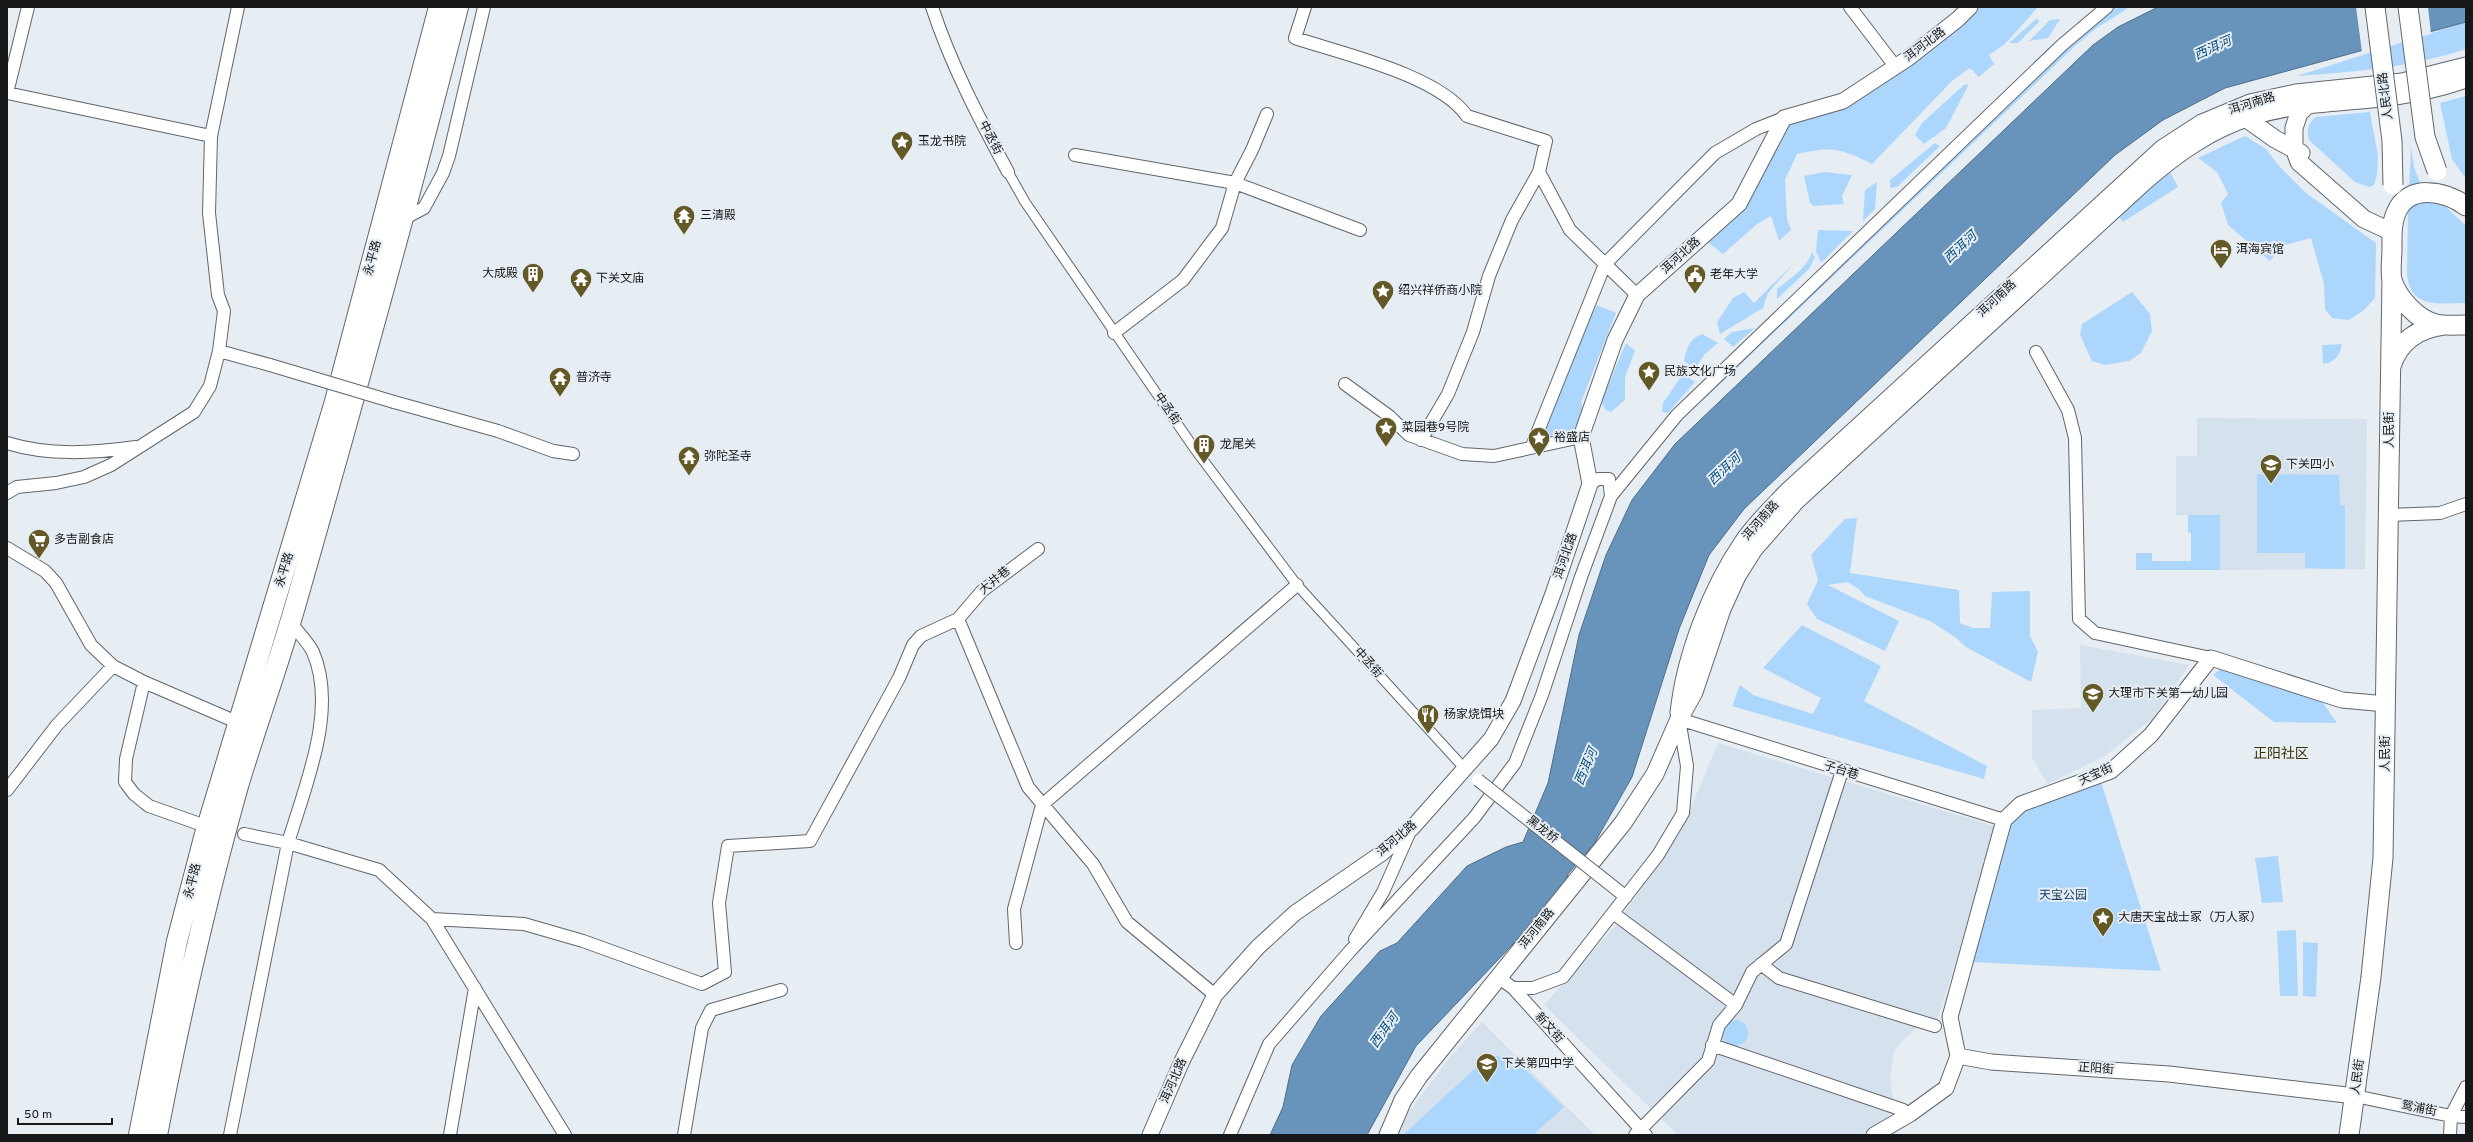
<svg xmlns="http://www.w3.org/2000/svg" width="2473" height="1142" font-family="Overpass,'Noto Sans SC',sans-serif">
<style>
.built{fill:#d5e1ed}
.green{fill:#add6fd}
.water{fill:#6893ba;stroke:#4f6e8a}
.pier{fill:#e6edf3}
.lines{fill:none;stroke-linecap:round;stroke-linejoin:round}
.pedestrian-casing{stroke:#61666b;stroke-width:11}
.minor-casing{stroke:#61666b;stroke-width:14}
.tertiary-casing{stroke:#61666b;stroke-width:17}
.secondary-casing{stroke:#61666b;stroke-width:19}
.primary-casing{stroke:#61666b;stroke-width:21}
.trunk-casing{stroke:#61666b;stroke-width:22}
.pedestrian{stroke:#fff;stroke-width:9}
.minor{stroke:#fff;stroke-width:12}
.tertiary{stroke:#fff;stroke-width:15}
.secondary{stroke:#fff;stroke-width:17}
.primary{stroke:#fff;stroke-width:19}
.trunk{stroke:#fff;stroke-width:20}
.minor-bridge-casing{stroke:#61666b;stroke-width:14;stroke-linecap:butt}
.primary-bridge-casing{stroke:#61666b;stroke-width:21;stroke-linecap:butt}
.minor-bridge{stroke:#fff;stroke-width:12}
.primary-bridge{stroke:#fff;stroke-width:19}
.labels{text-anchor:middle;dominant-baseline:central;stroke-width:4;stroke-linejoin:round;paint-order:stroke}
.street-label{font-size:12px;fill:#151719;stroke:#e6edf3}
.poi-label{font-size:12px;fill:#151719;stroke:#e6edf3;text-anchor:start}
.park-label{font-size:12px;fill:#114269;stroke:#e6edf3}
.water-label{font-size:13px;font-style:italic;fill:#074f81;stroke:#e6edf3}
.quarter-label{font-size:14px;fill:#3a3308;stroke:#e6edf3}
</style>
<rect width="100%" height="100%" fill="#e6edf3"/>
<path class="built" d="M 2197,418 L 2367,419 L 2365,569 L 2220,570 L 2220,515 L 2176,515 L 2176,456 L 2197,456 Z
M 2080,645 L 2189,665 L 2152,719 L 2103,757 L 2048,784 L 2032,758 L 2032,710 L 2081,708 Z
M 1718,743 L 1997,827 L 1937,1021 L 1919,1026 L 1905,1038 L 1894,1051 L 1890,1078 L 1895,1111 L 1861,1135 L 1678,1135 L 1544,1005 L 1614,928 L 1682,829 Z
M 1482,1022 L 1595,1135 L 1398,1135 L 1409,1112 L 1451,1056 Z"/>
<path class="green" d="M 1977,7 L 2038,7 L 2005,44 L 1989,55 L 1994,64 L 1979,77 L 1970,68 L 1953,80 L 1872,164 C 1841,148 1831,146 1797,154 L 1785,180 L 1787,219 L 1791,230 L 1779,241 L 1771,216 L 1757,224 L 1723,254 L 1705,240 L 1786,121 L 1826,113 L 1933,45 Z
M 2115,7 L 2125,7 L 2127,9 L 2095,29 L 2075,46 L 1702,401 L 1700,398 L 2085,30 Z
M 2037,18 L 2039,22 L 2018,43 L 2009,43 Z
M 2060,19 L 2048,38 L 2029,41 L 2050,20 Z
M 2466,22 L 2466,49 C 2412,67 2354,72 2297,76 Z
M 1969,84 L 1946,128 L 1924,144 L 1915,135 L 1922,123 L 1964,85 Z
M 2466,96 L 2466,179 L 2452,159 L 2440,103 Z
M 2370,112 L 2378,156 L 2377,175 L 2374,185 L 2369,187 L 2355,182 L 2309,140 C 2306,131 2308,123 2316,117 Z
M 2245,136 L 2266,149 L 2281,168 L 2306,193 L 2376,243 L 2375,298 L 2363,311 L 2349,320 L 2332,318 L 2325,309 L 2324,284 L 2311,238 L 2281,246 L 2270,261 L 2228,225 L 2221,203 L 2228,194 L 2217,172 L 2198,158 Z
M 1935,143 L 1940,146 L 1897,187 L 1890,188 L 1890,180 Z
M 2411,146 L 2414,167 L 2422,188 L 2409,192 Z
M 2169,170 L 2178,187 L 2123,222 L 2115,212 Z
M 1825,172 L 1852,175 L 1842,196 L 1844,204 L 1814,206 L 1810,203 L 1804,176 Z
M 1877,182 L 1875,209 L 1863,221 L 1865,190 Z
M 2424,200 L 2444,205 L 2466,226 L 2466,303 C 2440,303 2411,310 2407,275 L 2408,210 Z
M 1818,230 L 1853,231 L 1821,263 L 1816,251 Z
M 1812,252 L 1815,257 L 1809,269 L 1777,299 L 1777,289 C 1790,278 1807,269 1812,252 Z
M 1793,264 L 1768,293 L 1763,308 L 1720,334 L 1717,322 L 1733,298 L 1744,292 L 1754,303 Z
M 2132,292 L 2150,314 L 2152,331 L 2141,353 L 2129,361 L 2105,365 L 2092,361 L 2080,335 L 2082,324 Z
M 1597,305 L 1616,313 L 1581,402 L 1584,411 L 1576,432 L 1563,431 L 1555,440 L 1542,438 L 1580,337 Z
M 1755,328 L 1733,347 L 1724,339 L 1732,332 Z
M 1702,334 L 1718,343 L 1704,355 L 1695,369 L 1684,361 C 1687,347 1689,340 1702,334 Z
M 1626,343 L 1635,351 L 1625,377 L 1625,400 L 1611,412 L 1606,410 L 1601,402 Z
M 2342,344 C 2340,354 2335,363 2323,364 L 2322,345 Z
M 1683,374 L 1695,382 L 1668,413 L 1662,412 L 1663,403 Z
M 2257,474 L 2339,475 L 2340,505 L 2345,506 L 2345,569 L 2305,568 L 2305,553 L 2257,553 Z
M 2188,515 L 2220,515 L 2220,570 L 2136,570 L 2136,553 L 2152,553 L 2152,561 L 2191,561 L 2191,533 L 2188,532 Z
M 1857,518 L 1850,573 L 1959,590 L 1960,623 L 1973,628 L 1990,628 L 1992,592 L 2030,591 L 2030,636 L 2038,652 L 2031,682 L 1966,647 L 1955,637 L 1930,621 L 1865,596 L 1859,589 L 1847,582 L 1828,585 L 1899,621 L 1885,651 L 1817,619 L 1807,604 L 1818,580 L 1811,555 L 1845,519 Z
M 1802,625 L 1881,666 L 1864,701 L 1987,766 L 1984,779 L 1732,706 L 1740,685 L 1753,695 L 1813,714 L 1821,698 L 1763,668 Z
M 2222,668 L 2321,700 L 2337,723 L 2274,722 L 2213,675 Z
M 2100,779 L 2161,971 L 1971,962 L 2008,823 L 2024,807 Z
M 2278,856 L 2283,902 L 2262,903 L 2255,858 Z
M 2296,930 L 2298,996 L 2280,996 L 2277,931 Z
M 2303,942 L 2318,943 L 2316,997 L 2303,996 Z
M1722 1033a13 13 0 1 1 26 0a13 13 0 1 1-26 0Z
M 1494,1056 L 1512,1057 L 1564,1107 L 1533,1135 L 1403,1135 L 1483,1061 Z"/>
<path class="water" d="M 2158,7 L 2466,7 L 2466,22 L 2225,88 L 2163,120 L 2115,155 L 1744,509 L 1709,555 L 1679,629 L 1632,777 L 1594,844 L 1568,874 L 1566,884 L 1555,900 L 1416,1046 L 1367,1135 L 1270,1135 L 1283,1107 L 1292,1065 L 1321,1016 L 1380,951 L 1397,943 L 1467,866 L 1506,847 L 1523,842 L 1548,783 L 1579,635 L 1606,555 L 1632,500 L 1675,444 L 2093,45 L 2118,27 Z"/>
<path class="pier" d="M 2356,7 L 2428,7 L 2431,34 L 2362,52 Z"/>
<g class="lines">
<g class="pedestrian-casing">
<path id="pedestrian" d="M 1008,172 L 1025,202 L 1194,448 L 1297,585 L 1465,769"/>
</g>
<g class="minor-casing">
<path id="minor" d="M 932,7 C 951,65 979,118 1008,172
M 1305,7 L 1295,38 C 1343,54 1438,75 1467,116 L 1546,141 L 1539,172 L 1570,230 L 1637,295
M 1850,7 L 1895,66
M 7,93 L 211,136
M 7,93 L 28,7
M 1075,155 L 1235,183 L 1360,230
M 405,218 L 424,208 L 443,173 L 449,156 L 484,7
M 1114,333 L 1183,280 L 1222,228 L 1235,183 L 1252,150 L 1267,114
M 219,351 L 270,365
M 2036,352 L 2068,410 L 2075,438 L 2079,619 L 2095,633 L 2211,658
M 1345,384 L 1389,416 L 1409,435 L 1462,454 L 1494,456 L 1581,437
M 394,402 L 498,431 L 553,451 L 573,454
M 1421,440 L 1448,394 L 1473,332 L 1489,276 L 1512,220 L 1539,172
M 7,443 C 49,456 93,453 136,447
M 1532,446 L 1605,264 L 1715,153 L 1756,129 L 1784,118
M 7,493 L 17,487 L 56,483 L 84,477 L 111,465 L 194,412 L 210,386 L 219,351 L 224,311 L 218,295 L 209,213 L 211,136 L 238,7
M 1611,496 L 1677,415 L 2062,45 L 2107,7
M 2389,515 L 2440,513 L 2466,504
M 7,548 L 45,571 L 56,583 L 91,645 L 113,666 L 144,682 L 239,723
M 958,619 L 1028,787 L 1093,864 L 1127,922 L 1215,995
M 290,622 C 297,631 308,642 313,652 C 338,710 305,786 288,843 L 379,870 L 432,919 L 565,1135
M 144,682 L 126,759 L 125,782 L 134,794 L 149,806 L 197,823
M 7,790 L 57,725 L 113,666
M 1606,881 L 1626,897
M 1613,913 L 1736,1005
M 432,919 L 524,924 L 583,941 L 702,984 L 725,972 L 719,903 L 728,846 L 810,841 L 899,678 L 913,645 L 921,636 L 958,619 L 982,591 L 1038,549
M 1355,939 L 1383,892 L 1411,829
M 1016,943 L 1014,909 L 1042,805 L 1297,585
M 1761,964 L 1779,978 L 1935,1026
M 1498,977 L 1513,988 L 1646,1135
M 1513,988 L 1533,988 L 1563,977 L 1658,855 L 1683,813 L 1687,766 L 1679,719 L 2004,820
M 1712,1045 L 1903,1110
M 2355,1096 L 2451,1116 L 2466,1087
M 230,1135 L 288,843 L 244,834
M 450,1135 L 475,988
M 684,1135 L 702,1028 L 711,1010 L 781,990
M 1230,1135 L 1269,1044 L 1350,951 L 1474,818 L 1515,763 L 1542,695 L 1581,577 L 1611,496 L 1609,479 L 1598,479 L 1590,484
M 1635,1135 L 1708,1061 L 1719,1025 L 1736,1005 L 1752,972 L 1786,944 L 1842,771
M 2450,1135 L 2451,1116 L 2466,1117"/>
</g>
<g class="tertiary-casing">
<path id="tertiary" d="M 1958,1056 L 1950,1017 L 2004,820 L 2021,804 L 2111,771 L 2151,735 L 2211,658 L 2342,700 L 2386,704
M 1150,1135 L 1182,1061 L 1215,995 L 1258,947 L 1295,913 L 1382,853 L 1412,828 L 1491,739 L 1513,701 L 1554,591 L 1590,484 L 1581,437 L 1615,340 L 1637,295 L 1739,204 L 1784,118 L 1843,101 L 1907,59 L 1958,19 L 1970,7
M 1874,1135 L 1910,1114 L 1946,1088 L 1958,1056 L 1991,1062 L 2169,1074 L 2355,1096"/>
</g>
<g class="secondary-casing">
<path id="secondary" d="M 2311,102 L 2299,113 L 2294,128 L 2294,148 L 2299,162 L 2364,219 L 2392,232
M 2240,114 L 2275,139 L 2301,153
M 1679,713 C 1685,656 1711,589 1743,542 C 1755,524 1772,508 1787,492 L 2162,149 L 2202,123 L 2250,103 L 2296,93 L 2402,82 L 2466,66
M 1388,1135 L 1403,1100 L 1419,1076 L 1623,823 L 1655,774 L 1679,719 L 1694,692 L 1722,609 L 1737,576 L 1754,549 L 1796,501 L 2144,182 C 2177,153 2211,129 2253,116 C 2291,104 2331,103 2371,99 C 2403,96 2435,90 2466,79"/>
</g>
<g class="primary-casing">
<path id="primary" d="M 2466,206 C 2445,191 2408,183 2396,213 C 2391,224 2392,237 2392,249 C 2392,258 2390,271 2392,280 C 2397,297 2417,320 2436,324 C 2445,326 2456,325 2466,325
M 2391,366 C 2399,341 2419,328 2444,325
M 2349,1135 L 2371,977 L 2383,858 L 2392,279"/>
</g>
<g class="trunk-casing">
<path id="trunk" d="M 139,1135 L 177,941 L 205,834 L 334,405 L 439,7
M 157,1135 C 180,1016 205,903 238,786 C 257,723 280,660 298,596 C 354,400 408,204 458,7"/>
</g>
<use href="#pedestrian" class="pedestrian"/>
<use href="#minor" class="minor"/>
<use href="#tertiary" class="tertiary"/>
<use href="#secondary" class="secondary"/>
<use href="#primary" class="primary"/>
<use href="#trunk" class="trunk"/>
<g class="minor-bridge-casing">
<path id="minor-bridge" d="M 270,365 L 394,402
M 1478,780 L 1606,881"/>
</g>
<g class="primary-bridge-casing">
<path id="primary-bridge" d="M 2375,7 L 2392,141 L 2393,185
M 2408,7 L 2425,137 L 2437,171"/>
</g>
<use href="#minor-bridge" class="minor-bridge"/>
<use href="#primary-bridge" class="primary-bridge"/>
</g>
<defs>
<g id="sight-pin" transform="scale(1.15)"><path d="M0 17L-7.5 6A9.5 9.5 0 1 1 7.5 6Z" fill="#625926" stroke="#e6edf3"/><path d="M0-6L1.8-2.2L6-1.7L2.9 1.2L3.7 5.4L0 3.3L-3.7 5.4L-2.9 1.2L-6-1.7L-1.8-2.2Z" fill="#fff"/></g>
<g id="temple-pin" transform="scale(1.15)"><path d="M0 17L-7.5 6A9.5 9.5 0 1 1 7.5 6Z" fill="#625926" stroke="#e6edf3"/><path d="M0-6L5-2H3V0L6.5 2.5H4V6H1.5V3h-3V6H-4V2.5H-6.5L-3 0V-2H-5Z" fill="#fff"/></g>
<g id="hotel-pin" transform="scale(1.15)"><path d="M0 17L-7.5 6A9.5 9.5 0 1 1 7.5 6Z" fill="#625926" stroke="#e6edf3"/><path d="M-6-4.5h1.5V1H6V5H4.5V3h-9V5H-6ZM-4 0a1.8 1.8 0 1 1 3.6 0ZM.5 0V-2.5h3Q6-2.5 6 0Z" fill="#fff"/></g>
<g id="building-pin" transform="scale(1.15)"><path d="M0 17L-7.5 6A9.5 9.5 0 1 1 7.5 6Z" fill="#625926" stroke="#e6edf3"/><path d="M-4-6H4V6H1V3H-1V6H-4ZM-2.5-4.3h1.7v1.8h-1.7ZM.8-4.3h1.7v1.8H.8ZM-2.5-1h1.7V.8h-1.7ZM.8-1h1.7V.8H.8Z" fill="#fff"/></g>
<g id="civic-pin" transform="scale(1.15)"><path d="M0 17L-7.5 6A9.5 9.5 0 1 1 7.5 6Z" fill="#625926" stroke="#e6edf3"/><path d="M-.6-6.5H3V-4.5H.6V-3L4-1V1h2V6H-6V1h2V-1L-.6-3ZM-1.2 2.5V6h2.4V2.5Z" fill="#fff"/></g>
<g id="school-pin" transform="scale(1.15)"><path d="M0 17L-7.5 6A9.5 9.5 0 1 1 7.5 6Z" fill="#625926" stroke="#e6edf3"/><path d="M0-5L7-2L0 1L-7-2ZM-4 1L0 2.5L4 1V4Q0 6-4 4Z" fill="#fff"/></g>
<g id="supermarket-pin" transform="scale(1.15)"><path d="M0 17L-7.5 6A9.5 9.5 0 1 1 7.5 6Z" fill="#625926" stroke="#e6edf3"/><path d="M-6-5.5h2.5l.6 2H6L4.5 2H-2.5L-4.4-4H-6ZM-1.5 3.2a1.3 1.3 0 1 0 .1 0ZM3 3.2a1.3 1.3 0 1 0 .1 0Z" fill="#fff"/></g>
<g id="restaurant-pin" transform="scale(1.15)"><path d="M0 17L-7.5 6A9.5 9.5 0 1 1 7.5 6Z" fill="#625926" stroke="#e6edf3"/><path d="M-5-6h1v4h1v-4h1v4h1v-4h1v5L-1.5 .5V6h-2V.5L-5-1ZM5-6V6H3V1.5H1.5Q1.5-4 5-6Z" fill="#fff"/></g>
</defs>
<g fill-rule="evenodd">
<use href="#sight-pin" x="902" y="142"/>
<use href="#temple-pin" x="684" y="216"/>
<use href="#hotel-pin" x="2221" y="250"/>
<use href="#building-pin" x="533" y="274"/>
<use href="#civic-pin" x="1695" y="275"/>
<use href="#temple-pin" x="581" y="279"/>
<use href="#sight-pin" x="1383" y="291"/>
<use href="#sight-pin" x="1649" y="372"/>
<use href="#temple-pin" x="560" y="378"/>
<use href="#sight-pin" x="1386" y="428"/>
<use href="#sight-pin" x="1539" y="438"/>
<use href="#building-pin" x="1204" y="445"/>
<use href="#temple-pin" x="689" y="457"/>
<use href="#school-pin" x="2271" y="465"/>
<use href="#supermarket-pin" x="39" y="540"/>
<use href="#school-pin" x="2093" y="694"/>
<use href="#restaurant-pin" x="1428" y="715"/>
<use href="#sight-pin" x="2103" y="918"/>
<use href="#school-pin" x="1487" y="1064"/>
</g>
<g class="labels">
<g class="street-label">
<text transform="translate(1925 45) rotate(-37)">洱河北路</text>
<text transform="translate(2386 96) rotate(-97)">人民北路</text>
<text transform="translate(2252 104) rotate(-17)">洱河南路</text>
<text transform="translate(990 138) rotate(62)">中丞街</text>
<text transform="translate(1681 256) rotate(-42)">洱河北路</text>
<text transform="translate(373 258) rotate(-75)">永平路</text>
<text transform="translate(1997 299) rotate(-43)">洱河南路</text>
<text transform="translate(1167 409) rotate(55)">中丞街</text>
<text transform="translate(2390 430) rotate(-90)">人民街</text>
<text transform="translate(1761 521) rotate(-49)">洱河南路</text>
<text transform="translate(1566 556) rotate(-71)">洱河北路</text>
<text transform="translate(285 570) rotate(-73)">永平路</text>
<text transform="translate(995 581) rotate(-39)">大井巷</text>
<text transform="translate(1368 663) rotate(48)">中丞街</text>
<text transform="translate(2386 754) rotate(-90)">人民街</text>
<text transform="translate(1841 771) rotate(17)">子台巷</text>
<text transform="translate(2096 775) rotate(-25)">天宝街</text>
<text transform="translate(1542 830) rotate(38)">黑龙桥</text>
<text transform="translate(1397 839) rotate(-40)">洱河北路</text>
<text transform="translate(193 881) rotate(-76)">永平路</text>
<text transform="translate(1537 929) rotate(-51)">洱河南路</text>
<text transform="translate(1549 1028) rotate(48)">新文街</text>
<text transform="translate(2096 1069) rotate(4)">正阳街</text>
<text transform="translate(2358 1077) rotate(-82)">人民街</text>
<text transform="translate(1174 1081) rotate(-66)">洱河北路</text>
<text transform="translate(2419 1109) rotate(11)">鸳浦街</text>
</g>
<g class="poi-label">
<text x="918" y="142">玉龙书院</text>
<text x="700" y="216">三清殿</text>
<text x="2236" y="250">洱海宾馆</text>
<text x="518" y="274" text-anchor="end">大成殿</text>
<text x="1710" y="275">老年大学</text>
<text x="596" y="279">下关文庙</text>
<text x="1398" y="291">绍兴祥侨商小院</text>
<text x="1664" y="372">民族文化广场</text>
<text x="576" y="378">普济寺</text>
<text x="1402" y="428">菜园巷9号院</text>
<text x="1554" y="438">裕盛店</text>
<text x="1220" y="445">龙尾关</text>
<text x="704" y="457">弥陀圣寺</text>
<text x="2286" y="465">下关四小</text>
<text x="54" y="540">多吉副食店</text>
<text x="2108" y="694">大理市下关第一幼儿园</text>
<text x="1444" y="715">杨家烧饵块</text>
<text x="2118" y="918">大唐天宝战士冢（万人冢）</text>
<text x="1502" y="1064">下关第四中学</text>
</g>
<g class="park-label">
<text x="2063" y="896">天宝公园</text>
</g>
<g class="water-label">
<text transform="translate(2213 49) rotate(-24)">西洱河</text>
<text transform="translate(1961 248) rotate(-43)">西洱河</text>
<text transform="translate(1725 470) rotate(-43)">西洱河</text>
<text transform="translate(1587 767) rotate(-67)">西洱河</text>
<text transform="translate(1385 1031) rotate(-55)">西洱河</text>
</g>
<g class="quarter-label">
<text x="2281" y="754">正阳社区</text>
</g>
</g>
<rect width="2473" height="1142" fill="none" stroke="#151719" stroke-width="16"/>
<path d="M18 1118v6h94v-6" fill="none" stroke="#151719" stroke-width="2"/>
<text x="24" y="1118" font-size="12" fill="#151719" stroke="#e6edf3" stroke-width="3" paint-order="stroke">50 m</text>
</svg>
